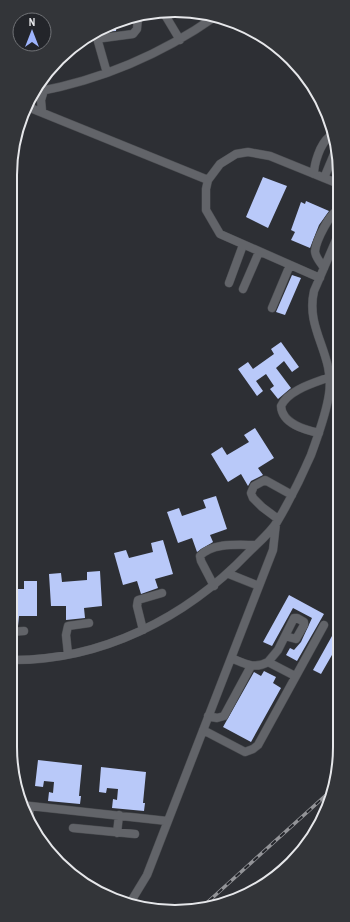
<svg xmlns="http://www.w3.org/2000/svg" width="350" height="922" font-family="'Archivo Narrow',sans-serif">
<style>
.building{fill:#b9c9f9}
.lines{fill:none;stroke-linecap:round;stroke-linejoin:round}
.minor-casing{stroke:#4b4d51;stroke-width:9}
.minor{stroke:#626469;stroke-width:8}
.rail-casing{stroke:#939498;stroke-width:3.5}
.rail{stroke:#23252a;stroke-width:2;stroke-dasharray:6;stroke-linecap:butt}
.rim{fill:none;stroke:#e6e7ea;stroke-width:2}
</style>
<rect width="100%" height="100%" fill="#2d2f34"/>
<path class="building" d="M 116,24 L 116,31 L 101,32 L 101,29 Z
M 339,157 L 339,175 L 332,172 Z
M 263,177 L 287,186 L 268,228 L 246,217 Z
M 306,201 L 329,211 L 319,225 L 310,248 L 291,240 L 295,232 L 291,230 L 301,202 L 305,204 Z
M 292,275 L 301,278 L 285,315 L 276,312 Z
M 281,342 L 299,367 L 292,372 L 284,361 L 276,368 L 291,388 L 278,399 L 270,389 L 274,386 L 266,374 L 256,381 L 263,391 L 257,396 L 238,369 L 248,362 L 253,369 L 274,354 L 271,349 Z
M 255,428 L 274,458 L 258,468 L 263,475 L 251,481 L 248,486 L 241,474 L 228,482 L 211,454 L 222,447 L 227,455 L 249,442 L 244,435 Z
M 216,496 L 227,529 L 210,535 L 213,542 L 197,552 L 192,538 L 178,543 L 167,512 L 179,508 L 182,516 L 206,508 L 203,500 Z
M 163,540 L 173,574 L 155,579 L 158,588 L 141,594 L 137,581 L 123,585 L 114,553 L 126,550 L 129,558 L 153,552 L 151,543 Z
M 100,571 L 102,606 L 84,608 L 85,618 L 66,620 L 66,606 L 51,606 L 49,574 L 61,573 L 62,582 L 87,580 L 87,572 Z
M 24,581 L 37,581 L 37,616 L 19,616 L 18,626 L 10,626 L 10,589 L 24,589 Z
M 289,595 L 324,614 L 297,661 L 286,655 L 290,648 L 294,650 L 301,642 L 312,618 L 293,608 L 272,646 L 263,642 Z
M 332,636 L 340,641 L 321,674 L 313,670 Z
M 264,671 L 276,677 L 273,683 L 281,688 L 251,742 L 223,727 L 254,672 L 261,676 Z
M 38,760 L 82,765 L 79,796 L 81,796 L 80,804 L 48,801 L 49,792 L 53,793 L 54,782 L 44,781 L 43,787 L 35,786 Z
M 101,767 L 146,772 L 143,803 L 145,803 L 144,811 L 112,808 L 113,799 L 117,800 L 118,789 L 107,788 L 106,793 L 99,792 Z"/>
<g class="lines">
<g class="minor-casing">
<path id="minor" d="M 165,12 L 165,15 L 180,40
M 89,35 L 103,38 L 133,34 L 137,29 L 138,17
M 97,38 L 107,73
M 36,92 C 101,80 162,54 216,16
M 28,107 L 208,180
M 42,111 L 41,100 L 44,90
M 314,174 C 314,164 320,144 329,137 L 334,137
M 324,178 L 337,147
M 324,268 C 321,263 315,257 315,251 C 316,241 330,212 339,210
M 320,278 L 220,234 L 206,210 L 206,189 L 208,180 L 220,164 L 236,154 L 248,152 L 270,156 L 339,184
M 229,283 L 243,245
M 243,289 L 259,252
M 272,308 L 290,265
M 319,433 C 305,430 282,424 281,406 C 288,390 314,383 330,377
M 278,519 L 262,507 L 253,498 L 251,493 L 254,486 L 265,480 L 292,495
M 229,574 L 259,586
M 214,586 L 201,561 L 200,556 C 212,542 240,545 256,545
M 143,630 L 137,606 L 138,600 L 162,593
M 10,632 L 24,631
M 68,654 L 66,635 L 68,626 L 89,623
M 231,658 C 244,663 254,670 268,662 L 295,676
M 10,660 C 101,661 186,618 248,553 C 257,544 270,533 277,522 C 290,500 301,478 311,455 C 318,435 326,415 329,394 C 335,354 305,330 314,291 L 339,233
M 268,662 L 278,650 L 294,618 L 297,618 L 304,622 L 304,625 L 296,639 L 285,636
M 208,716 L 217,718 L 224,716 L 251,666
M 203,730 L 245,752 L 253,749 L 258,745 L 324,625
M 21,805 L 167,821
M 29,817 L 30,806
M 73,828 L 135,834
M 117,833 L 119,815
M 260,887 L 308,844
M 130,903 L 147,875 L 259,586 L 273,550 L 276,523"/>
</g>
<use href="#minor" class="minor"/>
<g class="rail-casing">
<path id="rail" d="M 200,909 L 335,787"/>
</g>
<use href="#rail" class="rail"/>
</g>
<path d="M0 0H350V922H0ZM175 17H175A158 158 0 0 1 333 175V747A158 158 0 0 1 175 905H175A158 158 0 0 1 17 747V175A158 158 0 0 1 175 17Z" fill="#333539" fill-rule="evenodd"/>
<path class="rim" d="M175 17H175A158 158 0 0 1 333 175V747A158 158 0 0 1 175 905H175A158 158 0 0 1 17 747V175A158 158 0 0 1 175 17Z"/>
<g transform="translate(32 32)"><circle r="19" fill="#23252a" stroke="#717377"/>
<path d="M0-3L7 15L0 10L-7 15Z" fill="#9eb4fd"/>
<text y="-6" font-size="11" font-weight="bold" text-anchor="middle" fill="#e6e7ea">N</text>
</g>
</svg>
